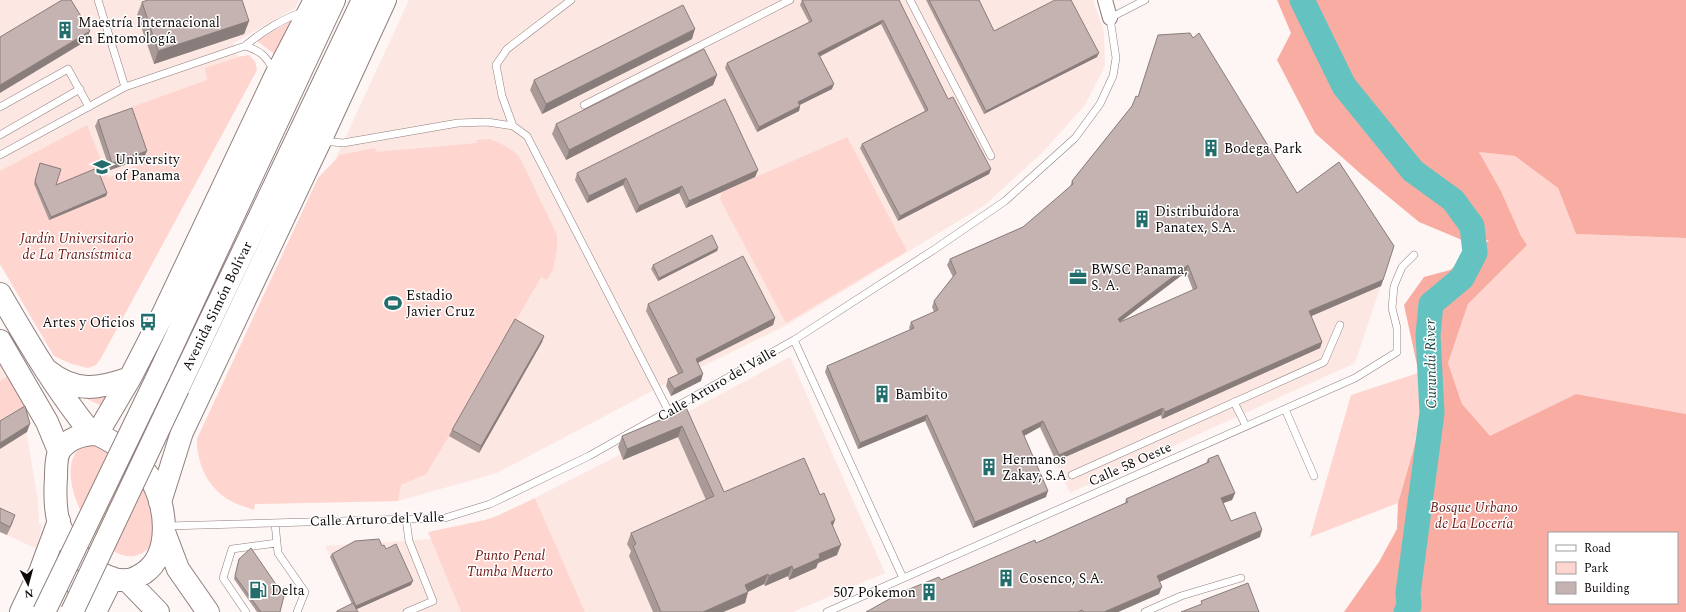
<svg xmlns="http://www.w3.org/2000/svg" width="1686" height="612" font-family="Spectral,serif">
<style>
.built{fill:#fce7e3}
.green{fill:#fed5cf}
.forest{fill:#f8aca2;fill-rule:evenodd}
.lines{fill:none;stroke-linecap:round;stroke-linejoin:round}
.river{stroke:#64c3c1;stroke-width:25}
.service-casing{stroke:#8f7f7d;stroke-width:8}
.minor-casing{stroke:#8f7f7d;stroke-width:16}
.primary-casing{stroke:#8f7f7d;stroke-width:24}
.service{stroke:#fff;stroke-width:7}
.minor{stroke:#fff;stroke-width:14}
.primary{stroke:#fff;stroke-width:22}
.primary-bridge-casing{stroke:#8f7f7d;stroke-width:24;stroke-linecap:butt}
.primary-bridge{stroke:#fff;stroke-width:22}
.wall{fill:#a99a97;fill-rule:evenodd}
.shaded-wall{fill:#897d7b}
.building{fill:#c4b3b0;stroke:#897d7b;fill-rule:evenodd}
.labels{text-anchor:middle;dominant-baseline:central;stroke-width:3;stroke-linejoin:round;paint-order:stroke}
.poi-label{font-size:14px;fill:#0f0a09;stroke:#fff;text-anchor:start}
.park-label{font-size:14px;font-style:italic;fill:#6e1814;stroke:#fff}
.street-label{font-size:14px;fill:#0f0a09;stroke:#fff}
.water-label{font-size:15px;font-style:italic;fill:#1c4847;stroke:#fff}
</style>
<rect width="100%" height="100%" fill="#fdf6f5"/>
<path class="built" d="M 0,0 L 299,0 L 295,8 L 234,43 L 238,57 L 249,55 L 255,62 L 257,70 L 101,358 L 96,365 L 88,368 L 72,364 L 54,356 L 0,264 Z
M 409,0 L 1093,0 L 1104,32 L 1105,66 L 1085,105 L 1044,151 L 985,205 L 787,325 L 656,389 L 497,473 L 398,501 L 255,504 L 254,510 L 239,505 L 223,496 L 207,479 L 201,466 L 197,450 L 197,439 L 318,178 L 334,162 Z
M 1337,168 L 1392,252 L 1355,363 L 1070,493 L 1015,375 L 1195,294 L 1189,279 Z
M 790,357 L 885,573 L 793,612 L 585,612 L 535,498 L 621,454 L 624,460 L 689,432 L 682,415 Z
M 0,363 L 8,376 L 0,381 Z
M 25,424 L 38,500 L 39,524 L 42,524 L 37,549 L 0,532 L 0,428 Z
M 431,539 L 461,612 L 356,612 L 325,546 Z"/>
<path class="green" d="M 297,17 L 274,54 L 257,41 Z
M 249,55 L 255,62 L 257,70 L 101,358 L 96,365 L 88,368 L 72,364 L 54,356 L 0,264 L 0,171 L 87,125 L 108,178 L 148,160 L 132,107 L 207,80 L 205,68 L 238,57 Z
M 847,137 L 907,251 L 786,323 L 720,199 L 722,192 Z
M 489,139 C 502,144 511,147 520,158 L 557,235 L 557,250 L 553,269 L 547,280 L 541,277 L 513,326 L 479,453 L 449,436 L 426,474 L 401,485 L 398,501 L 255,504 L 254,510 C 244,506 232,503 223,496 C 206,483 197,461 197,439 L 318,178 L 340,155 L 375,148 L 376,152 L 477,143 L 477,140 Z
M 1479,152 L 1515,156 L 1558,188 L 1576,234 L 1686,238 L 1686,414 L 1576,394 L 1490,437 L 1462,404 L 1448,363 L 1468,304 L 1526,245 L 1521,236 L 1501,191 Z
M 1418,373 L 1426,406 L 1398,503 L 1310,537 L 1351,395 Z
M 8,376 L 27,411 L 0,428 L 0,381 Z
M 113,390 L 104,407 L 81,396 Z
M 106,442 L 152,496 L 153,543 C 118,591 58,497 73,458 C 75,453 79,446 85,444 C 90,442 100,443 106,442 Z
M 535,498 L 585,612 L 461,612 L 428,532 L 485,520 L 497,516 Z"/>
<path class="forest" d="M 1277,0 L 1686,0 L 1686,238 L 1576,234 L 1558,188 L 1515,156 L 1479,152 L 1501,191 L 1521,236 L 1527,245 L 1468,304 L 1448,363 L 1462,404 L 1490,436 L 1576,394 L 1686,414 L 1686,612 L 1344,612 L 1379,562 L 1397,529 L 1398,503 L 1426,406 L 1404,305 L 1424,277 L 1450,270 L 1489,240 L 1467,242 L 1419,222 L 1362,175 L 1315,133 L 1277,60 L 1291,33 ZM 1549,533 L 1677,533 L 1677,603 L 1549,603 Z"/>
<g class="lines">
<path class="river" d="M 1302,0 L 1344,86 L 1413,171 L 1453,200 L 1472,226 L 1475,253 L 1462,278 L 1431,304 L 1428,335 L 1432,413 L 1408,593 L 1409,606 L 1406,612"/>
<g class="service-casing">
<path id="service" d="M 98,0 L 125,87
M 910,0 L 991,156
M 245,46 C 261,51 266,56 274,71
M 584,105 L 790,0
M 0,107 L 68,69 L 89,107
M 513,126 L 502,96 L 496,65 L 507,49 L 571,0
M 0,135 L 80,89
M 322,141 L 343,143 L 458,123 L 487,122 L 513,126 L 527,136 L 669,412
M 0,155 L 125,87 L 245,46 C 260,33 285,17 304,12
M 794,340 L 903,578
M 1234,402 L 1246,426
M 1285,409 L 1314,476
M 1072,475 L 1324,362 L 1340,325
M 406,519 L 409,541 L 433,601 L 407,612
M 275,523 L 278,553 L 305,592 L 297,612
M 167,526 L 445,518 L 490,504 L 589,456 L 794,340 L 935,249 L 1005,201 L 1075,138 L 1100,104 L 1113,76 L 1116,58 L 1110,18 L 1145,0
M 246,612 L 223,578 L 232,549 L 277,543
M 827,612 L 1355,378 L 1397,352 L 1397,328 L 1392,308 L 1394,286 L 1402,267 L 1414,255
M 1145,612 L 1181,596 L 1241,578"/>
</g>
<g class="minor-casing">
<path id="minor" d="M 1105,0 L 1110,18"/>
</g>
<g class="primary-casing">
<path id="primary" d="M 0,294 C 28,342 56,390 92,434
M 0,341 L 47,422 L 59,451
M 48,371 C 75,393 99,389 130,378
M 159,374 L 334,0
M 178,388 L 363,0
M 97,434 L 130,378 L 164,312 L 276,75 L 315,0
M 97,434 C 118,444 137,459 150,478 C 167,504 172,554 144,573 C 139,576 133,580 127,580 C 99,583 64,545 58,520 C 55,506 55,491 56,477 C 56,470 56,456 60,450 C 69,438 83,434 97,434 Z
M 160,502 L 182,432 L 320,141 L 385,0
M 164,532 L 178,569 L 208,612
M 127,580 L 158,612
M 44,582 C 68,567 87,588 87,612
M 21,612 L 40,572 L 59,521
M 95,612 L 112,578"/>
</g>
<use href="#service" class="service"/>
<use href="#minor" class="minor"/>
<use href="#primary" class="primary"/>
<g class="primary-bridge-casing">
<path id="primary-bridge" d="M 44,612 L 159,374
M 72,612 L 178,388"/>
</g>
<use href="#primary-bridge" class="primary-bridge"/>
</g>
<path class="wall" d="M 802,0 L 899,0 L 948,99 L 991,169 L 989,174 L 898,221 L 860,148 L 862,144 L 925,111 L 881,24 L 820,56 L 832,89 L 800,105 L 799,111 L 757,132 L 725,68 L 727,63 L 809,22 L 800,5 Z
M 926,0 L 980,0 L 979,0 L 994,31 L 1097,57 L 984,114 Z
M 142,2 L 249,21 L 244,34 L 154,64 L 137,15 Z
M 1193,38 L 1297,193 L 1383,280 L 1381,286 L 1311,316 L 1322,342 L 1320,348 L 1162,419 L 1161,415 L 1056,461 L 1040,427 L 1024,436 L 1046,497 L 973,528 L 925,421 L 858,449 L 825,372 L 827,366 L 910,330 L 909,328 L 911,322 L 934,312 L 932,307 L 934,301 L 953,277 L 947,265 L 950,259 L 1023,227 L 1070,187 L 1072,181 L 1132,106 L 1138,97 ZM 1186,272 L 1193,290 L 1120,322 Z
M 692,39 L 542,114 L 530,90 L 534,80 Z
M 717,75 L 713,85 L 566,160 L 552,134 L 556,124 Z
M 98,120 L 144,158 L 110,170 L 95,126 Z
M 40,163 L 56,185 L 107,193 L 106,196 L 49,220 L 34,184 Z
M 758,170 L 755,177 L 686,208 L 679,193 L 636,213 L 623,185 L 587,203 L 575,180 L 577,173 Z
M 718,248 L 717,251 L 658,281 L 651,269 L 653,265 Z
M 648,304 L 775,318 L 773,325 L 698,363 L 701,381 L 671,396 L 666,386 L 668,379 L 678,374 L 646,311 Z
M 544,336 L 542,342 L 479,453 L 449,436 L 452,430 Z
M 676,409 L 724,492 L 833,526 L 837,555 L 818,563 L 816,568 L 789,580 L 788,576 L 765,586 L 764,584 L 748,592 L 745,603 L 723,612 L 653,612 L 629,556 L 631,551 L 627,544 L 631,533 L 706,500 L 678,437 L 623,460 L 618,447 L 622,436 L 674,414 Z
M 1208,459 L 1235,493 L 1232,500 L 1223,503 L 1231,521 L 1260,537 L 1160,581 L 1159,594 L 1118,612 L 866,612 L 941,580 L 1036,543 L 1125,503 L 1126,499 L 1206,463 Z
M 0,508 L 15,515 L 7,535 L 0,532 Z
M 382,546 L 411,585 L 356,609 L 358,612 L 336,612 L 337,611 L 352,604 L 330,557 L 332,554 Z
M 239,559 L 280,612 L 257,612 L 234,579 Z"/>
<path class="shaded-wall" d="M 883,20 L 881,24 L 817,58 L 818,53 Z
M 249,21 L 244,34 L 154,64 L 158,51 Z
M 695,29 L 692,39 L 542,114 L 546,104 Z
M 90,31 L 86,41 L 0,93 L 0,85 Z
M 1099,53 L 1097,57 L 984,114 L 986,111 Z
M 717,75 L 713,85 L 566,160 L 569,150 Z
M 834,84 L 832,89 L 797,106 L 798,102 Z
M 800,106 L 799,111 L 757,132 L 759,127 Z
M 147,151 L 144,158 L 110,170 L 112,163 Z
M 991,169 L 989,174 L 898,221 L 900,216 Z
M 758,170 L 755,177 L 686,208 L 689,201 Z
M 626,178 L 623,185 L 587,203 L 589,196 Z
M 682,186 L 679,193 L 636,213 L 639,206 Z
M 107,193 L 106,196 L 49,220 L 51,217 Z
M 718,248 L 717,251 L 658,281 L 659,278 Z
M 1188,265 L 1186,272 L 1116,325 L 1118,319 Z
M 1383,280 L 1381,286 L 1307,318 L 1309,311 Z
M 775,318 L 773,325 L 693,365 L 696,359 Z
M 544,336 L 542,342 L 479,453 L 481,446 Z
M 1322,342 L 1320,348 L 1162,419 L 1165,412 Z
M 703,374 L 701,381 L 671,396 L 674,389 Z
M 1163,408 L 1161,415 L 1056,461 L 1059,455 Z
M 927,415 L 925,421 L 858,449 L 860,443 Z
M 1043,421 L 1040,427 L 1020,438 L 1022,431 Z
M 30,424 L 27,432 L 0,449 L 0,443 Z
M 682,426 L 678,437 L 623,460 L 627,449 Z
M 1048,491 L 1046,497 L 973,528 L 975,522 Z
M 1235,493 L 1232,500 L 1218,505 L 1221,498 Z
M 15,515 L 12,524 L 7,535 L 10,527 Z
M 835,520 L 831,531 L 831,522 Z
M 1262,530 L 1260,537 L 1155,584 L 1157,576 Z
M 841,545 L 837,555 L 818,563 L 816,568 L 789,580 L 793,570 L 819,554 Z
M 792,566 L 788,576 L 765,586 L 769,576 Z
M 768,574 L 764,584 L 741,595 L 745,585 Z
M 413,581 L 411,585 L 355,610 L 356,606 Z
M 1162,587 L 1159,594 L 1118,612 L 1104,612 Z
M 748,592 L 745,603 L 723,612 L 703,612 Z"/>
<path class="building" d="M 62,0 L 71,0 L 90,31 L 0,85 L 0,37 Z
M 148,0 L 242,0 L 249,21 L 158,51 L 142,2 Z
M 802,0 L 899,0 L 948,99 L 953,97 L 991,169 L 900,216 L 862,144 L 928,110 L 883,20 L 818,53 L 834,84 L 798,102 L 800,106 L 759,127 L 727,63 L 812,21 Z
M 929,0 L 979,0 L 994,31 L 1055,0 L 1071,0 L 1099,53 L 986,111 Z
M 683,5 L 695,29 L 546,104 L 534,80 Z
M 1190,33 L 1193,38 L 1199,33 L 1297,193 L 1339,162 L 1394,246 L 1383,280 L 1309,311 L 1322,342 L 1165,412 L 1163,408 L 1059,455 L 1043,421 L 1022,431 L 1048,491 L 975,522 L 927,415 L 860,443 L 827,366 L 914,328 L 911,322 L 938,310 L 934,301 L 956,273 L 950,259 L 1023,227 L 1073,184 L 1072,181 L 1132,106 L 1136,96 L 1138,97 L 1158,35 ZM 1188,265 L 1197,288 L 1120,322 L 1118,319 Z
M 704,49 L 717,75 L 569,150 L 556,124 Z
M 725,99 L 758,170 L 689,201 L 682,186 L 639,206 L 626,178 L 589,196 L 577,173 Z
M 132,108 L 147,151 L 112,163 L 98,120 Z
M 40,163 L 61,169 L 56,185 L 97,168 L 107,193 L 51,217 L 35,181 Z
M 712,235 L 718,248 L 659,278 L 653,265 Z
M 743,256 L 775,318 L 696,359 L 703,374 L 674,389 L 668,379 L 683,372 L 648,304 Z
M 515,319 L 544,336 L 481,446 L 452,430 Z
M 685,405 L 724,492 L 804,458 L 820,495 L 824,493 L 835,520 L 831,522 L 841,545 L 819,554 L 820,558 L 793,570 L 792,566 L 769,576 L 768,574 L 745,585 L 748,592 L 703,612 L 661,612 L 633,546 L 636,544 L 631,533 L 714,496 L 682,426 L 627,449 L 622,436 L 677,413 L 676,409 Z
M 25,406 L 30,424 L 0,443 L 0,421 Z
M 1218,455 L 1235,493 L 1221,498 L 1231,521 L 1255,512 L 1262,530 L 1157,576 L 1162,587 L 1104,612 L 1084,612 L 1082,610 L 1078,612 L 866,612 L 902,592 L 939,577 L 941,580 L 1035,540 L 1036,543 L 1128,502 L 1126,499 L 1209,462 L 1208,459 Z
M 0,508 L 15,515 L 10,527 L 0,522 Z
M 379,539 L 382,546 L 384,545 L 386,549 L 396,544 L 413,581 L 356,606 L 332,554 L 355,541 Z
M 251,548 L 284,596 L 280,612 L 261,612 L 235,576 L 239,559 Z
M 1248,583 L 1259,612 L 1181,612 L 1202,604 L 1201,601 Z
M 353,603 L 358,612 L 337,612 L 337,611 Z"/>
<defs>
<g id="building-bare" transform="scale(1.38)"><path d="M-4-6H4V6H1V3H-1V6H-4ZM-2.5-4.3h1.7v1.8h-1.7ZM.8-4.3h1.7v1.8H.8ZM-2.5-1h1.7V.8h-1.7ZM.8-1h1.7V.8H.8Z" fill="#236e6d" stroke="#fff" stroke-width="2.5" paint-order="stroke"/></g>
<g id="university-bare" transform="scale(1.38)"><path d="M0-5L7-2L0 1L-7-2ZM-4 1L0 2.5L4 1V4Q0 6-4 4Z" fill="#236e6d" stroke="#fff" stroke-width="2.5" paint-order="stroke"/></g>
<g id="office-bare" transform="scale(1.38)"><path d="M-6-3h4V-5.5h4V-3h4V5H-6ZM-1-4.5V-3h2v-1.5ZM-6 0V1H6V0Z" fill="#236e6d" stroke="#fff" stroke-width="2.5" paint-order="stroke"/></g>
<g id="stadium-bare" transform="scale(1.38)"><path d="M0-5a6.5 5 0 1 0 0 10a6.5 5 0 1 0 0-10ZM-3.5-1.8h7v3.6h-7Z" fill="#236e6d" stroke="#fff" stroke-width="2.5" paint-order="stroke"/></g>
<g id="bus-bare" transform="scale(1.38)"><path d="M-5-6H5V4H4V6H2V4H-2V6H-4V4H-5ZM-3.5-4V0h7V-4ZM-3.5 1.2v1.5H-2V1.2ZM2 1.2v1.5H3.5V1.2Z" fill="#236e6d" stroke="#fff" stroke-width="2.5" paint-order="stroke"/></g>
<g id="fuel-bare" transform="scale(1.38)"><path d="M-5.5-6h7V0h2V4h1.3V-2.5L3-4.5l.8-.8L6-3V5H2.5V1h-1V6h-7ZM-4.2-4.7v3.2H.2V-4.7Z" fill="#236e6d" stroke="#fff" stroke-width="2.5" paint-order="stroke"/></g>
</defs>
<g fill-rule="evenodd">
<use href="#building-bare" x="65" y="30"/>
<use href="#building-bare" x="1211" y="148"/>
<use href="#university-bare" x="102" y="167"/>
<use href="#building-bare" x="1142" y="219"/>
<use href="#office-bare" x="1078" y="277"/>
<use href="#stadium-bare" x="393" y="303"/>
<use href="#bus-bare" x="148" y="322"/>
<use href="#building-bare" x="882" y="394"/>
<use href="#building-bare" x="989" y="467"/>
<use href="#building-bare" x="1006" y="578"/>
<use href="#fuel-bare" x="258" y="590"/>
<use href="#building-bare" x="929" y="592"/>
</g>
<g class="labels">
<g class="poi-label">
<text x="78" y="22">Maestría Internacional<tspan x="78" dy="16">en Entomología</tspan></text>
<text x="1224" y="148">Bodega Park</text>
<text x="115" y="159">University<tspan x="115" dy="16">of Panama</tspan></text>
<text x="1155" y="211">Distribuidora<tspan x="1155" dy="16">Panatex, S.A.</tspan></text>
<text x="1091" y="269">BWSC Panama,<tspan x="1091" dy="16">S. A.</tspan></text>
<text x="406" y="295">Estadio<tspan x="406" dy="16">Javier Cruz</tspan></text>
<text x="135" y="322" text-anchor="end">Artes y Oficios</text>
<text x="895" y="394">Bambito</text>
<text x="1002" y="459">Hermanos<tspan x="1002" dy="16">Zakay, S.A</tspan></text>
<text x="1019" y="578">Cosenco, S.A.</text>
<text x="271" y="590">Delta</text>
<text x="916" y="592" text-anchor="end">507 Pokemon</text>
</g>
<g class="park-label">
<text x="77" y="238">Jardín Universitario<tspan x="77" dy="16">de La Transístmica</tspan></text>
<text x="1474" y="507">Bosque Urbano<tspan x="1474" dy="16">de La Locería</tspan></text>
<text x="510" y="555">Punto Penal<tspan x="510" dy="16">Tumba Muerto</tspan></text>
</g>
<g class="street-label">
<text transform="translate(217 306) rotate(-64)">Avenida Simón Bolívar</text>
<text transform="translate(717 384) rotate(-30)">Calle Arturo del Valle</text>
<text transform="translate(1130 464) rotate(-24)">Calle 58 Oeste</text>
<text transform="translate(377 519) rotate(-2)">Calle Arturo del Valle</text>
</g>
<g class="water-label">
<text transform="translate(1431 364) rotate(-91)">Curundú River</text>
</g>
</g>
<rect x="1548" y="532" width="130" height="72" fill="#ffffff" stroke="#9f9d9d"/>
<rect x="1556" y="545" width="20" height="6" fill="#ffffff" stroke="#9f9d9d"/>
<text x="1584" y="552" font-size="12" fill="#0f0a09">Road</text>
<rect x="1556" y="562" width="20" height="12" fill="#fed5cf" stroke="#9f9d9d"/>
<text x="1584" y="572" font-size="12" fill="#0f0a09">Park</text>
<rect x="1556" y="582" width="20" height="12" fill="#c4b3b0" stroke="#9f9d9d"/>
<text x="1584" y="592" font-size="12" fill="#0f0a09">Building</text>
<g transform="translate(28 584) rotate(174)" stroke="#ffffff" stroke-width="3" paint-order="stroke">
<path d="M0-3L7 15L0 10L-7 15Z" fill="#0f0a09"/>
<text y="-6" font-size="11" font-weight="bold" text-anchor="middle" fill="#0f0a09">N</text>
</g>
</svg>
